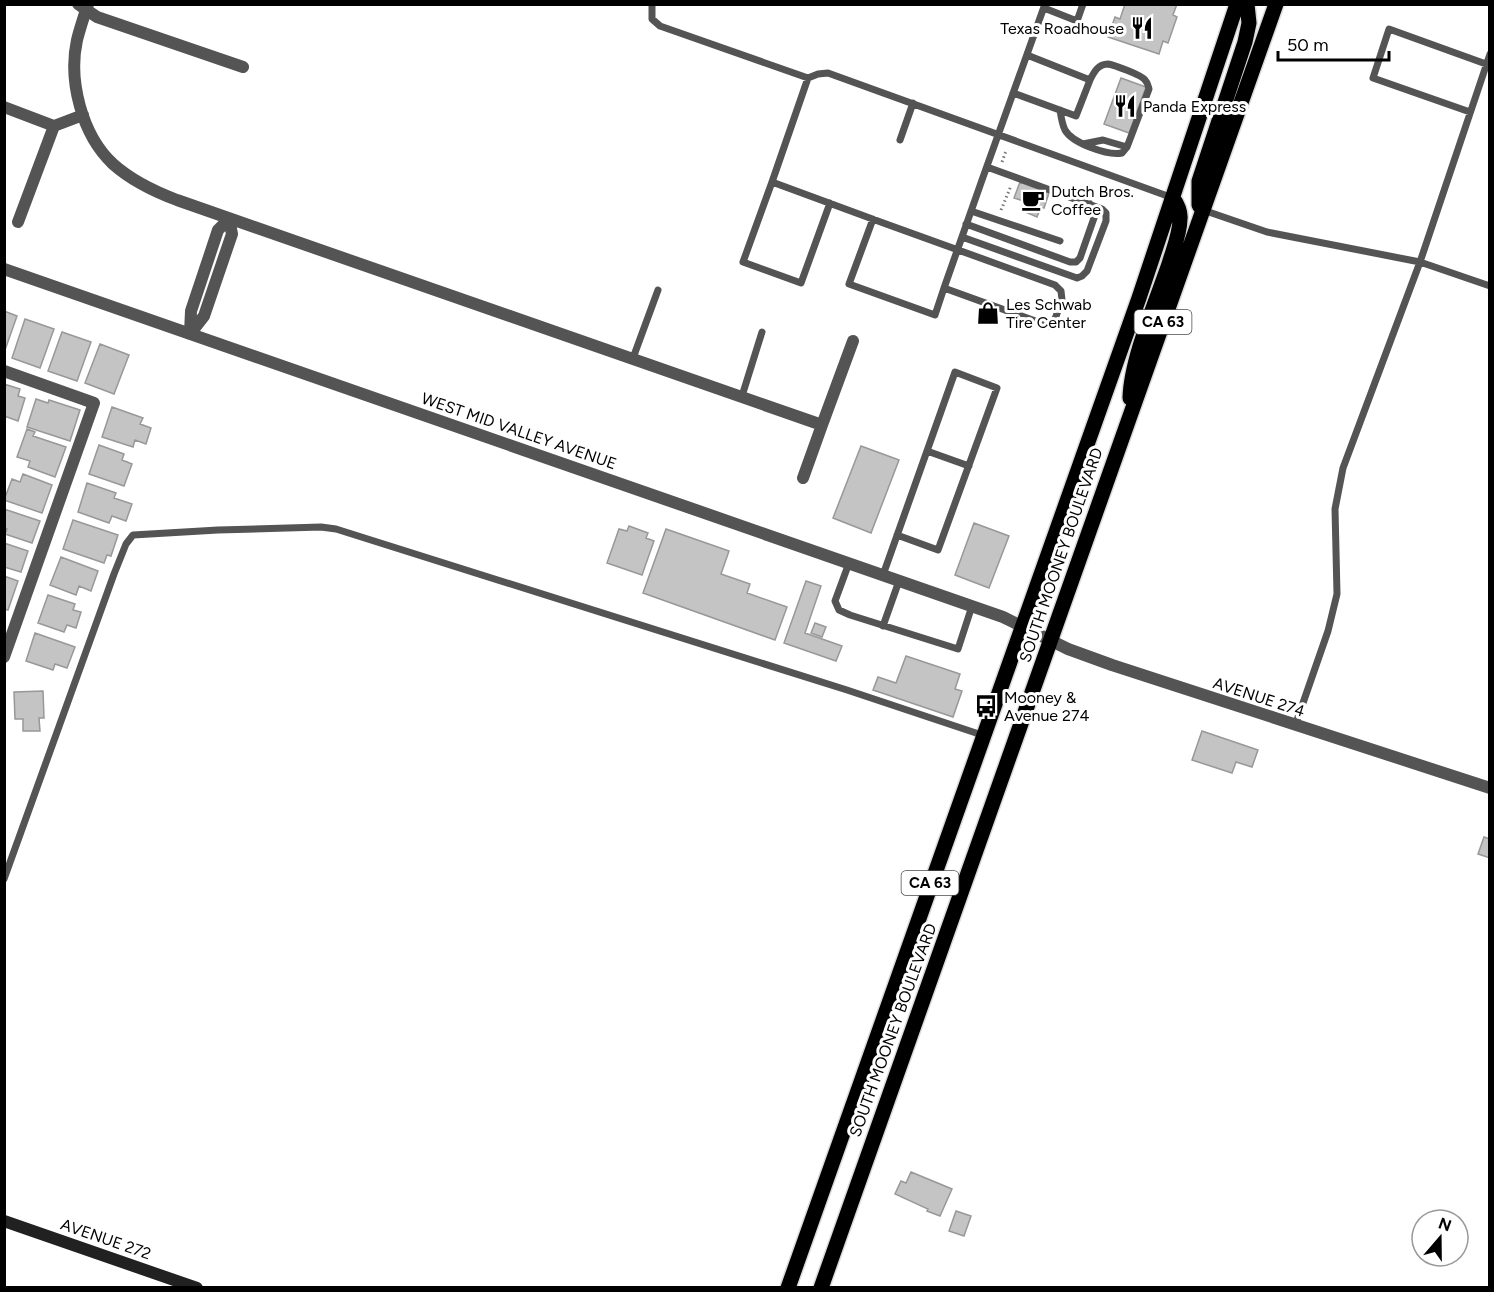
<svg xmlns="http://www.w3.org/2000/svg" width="1494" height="1292" font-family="Figtree,sans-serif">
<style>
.building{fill:#c4c4c4;stroke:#989898;stroke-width:1.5}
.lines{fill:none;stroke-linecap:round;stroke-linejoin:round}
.primary-casing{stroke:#dbdbdb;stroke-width:18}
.path{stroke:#767676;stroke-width:3;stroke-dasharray:1.5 3;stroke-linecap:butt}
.lane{stroke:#545454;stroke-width:7}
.street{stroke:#545454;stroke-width:12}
.secondary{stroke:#212121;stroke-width:12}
.primary{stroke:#000;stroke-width:15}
.labels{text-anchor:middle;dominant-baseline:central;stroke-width:6;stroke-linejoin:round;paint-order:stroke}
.shield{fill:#fff;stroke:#4c4c4c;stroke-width:1.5}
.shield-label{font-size:15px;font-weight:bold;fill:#000}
.poi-label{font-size:16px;fill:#000;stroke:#fff;text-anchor:start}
.street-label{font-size:16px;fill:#000;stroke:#fff}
</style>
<rect width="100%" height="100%" fill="#fff"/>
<path class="building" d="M 1125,4 L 1177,4 L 1173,15 L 1177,17 L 1168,43 L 1163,41 L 1159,54 L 1108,37 L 1115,17 L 1120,19 Z
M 1121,78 L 1146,87 L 1129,133 L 1104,124 Z
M 1020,182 L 1049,193 L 1044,208 L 1041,207 L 1037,217 L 1021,210 L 1024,201 L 1014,198 Z
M 4,311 L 17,316 L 4,353 Z
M 25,319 L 54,329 L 40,368 L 12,358 Z
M 62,332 L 91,342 L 77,381 L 48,371 Z
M 100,344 L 129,355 L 114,394 L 85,383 Z
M 4,384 L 20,389 L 18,396 L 25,398 L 18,421 L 4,416 Z
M 36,399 L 48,403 L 49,400 L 80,410 L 70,441 L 27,427 Z
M 112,407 L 143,418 L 140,424 L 151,428 L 146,444 L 135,440 L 133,447 L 102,437 Z
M 27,429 L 35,432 L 33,436 L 66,447 L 55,477 L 28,467 L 30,461 L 17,457 Z
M 99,445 L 124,454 L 122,460 L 132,464 L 124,486 L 89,474 Z
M 861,446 L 899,460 L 871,533 L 833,518 Z
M 23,474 L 52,485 L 42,513 L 4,500 L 12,479 L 20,482 Z
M 87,483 L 116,493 L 114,498 L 132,504 L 126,521 L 112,516 L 109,523 L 78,512 Z
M 4,509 L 40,521 L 32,543 L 5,534 L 7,529 L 4,528 Z
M 73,520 L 118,535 L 111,556 L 107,555 L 104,563 L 63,549 Z
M 974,523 L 1009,536 L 989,588 L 955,575 Z
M 629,526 L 648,533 L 646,538 L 654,541 L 642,575 L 607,563 L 619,529 L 627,531 Z
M 666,529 L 729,551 L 721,574 L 750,584 L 747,593 L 787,607 L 775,640 L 643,593 Z
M 4,543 L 28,551 L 21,572 L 4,567 Z
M 61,557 L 98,571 L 91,591 L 79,586 L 76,595 L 50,585 Z
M 4,576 L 18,581 L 8,610 L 4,609 Z
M 806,581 L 821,586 L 805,633 L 842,646 L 836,661 L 784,643 Z
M 48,595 L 75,604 L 73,610 L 81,612 L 76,628 L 67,625 L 64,632 L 38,623 Z
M 815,623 L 826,627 L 822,637 L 811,633 Z
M 35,633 L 75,647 L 67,668 L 55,664 L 53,670 L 26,661 Z
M 906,656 L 960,674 L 955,689 L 962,691 L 953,717 L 873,690 L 878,677 L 896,683 Z
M 43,691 L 44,718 L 39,718 L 40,731 L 23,731 L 23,719 L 15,719 L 14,692 Z
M 1202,731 L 1258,750 L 1252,767 L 1236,762 L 1232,773 L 1192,760 Z
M 1484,837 L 1490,839 L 1490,858 L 1478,854 Z
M 911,1172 L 952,1189 L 940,1216 L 927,1211 L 928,1209 L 895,1194 L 901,1181 L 906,1183 Z
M 956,1211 L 971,1216 L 964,1236 L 949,1231 Z"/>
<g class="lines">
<g class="primary-casing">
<path id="primary" d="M 1203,210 L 1199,205 L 1199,181 L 1245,42 L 1249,23 L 1247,4
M 1130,398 C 1131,359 1156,302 1169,264 C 1173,250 1180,234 1180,219 C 1181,211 1177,204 1173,198
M 788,1288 L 1139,298 L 1237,4
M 821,1288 L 1276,4"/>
</g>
<path class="path" d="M 1002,162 L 1006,151
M 1001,210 L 1011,186"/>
<path class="lane" d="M 652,4 L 652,19 L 660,26 L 808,78
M 1045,4 C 1011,99 977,193 944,288 L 1052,327 L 1062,300 L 1061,291 L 1055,285 C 961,251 866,217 772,182 L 808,78 L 818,74 L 828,73 L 1173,198
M 1044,8 L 1077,21 L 1083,4
M 1013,93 L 1076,116 L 1090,80 L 1027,55
M 1060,110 C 1061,117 1062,124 1065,130 C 1072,143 1108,156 1122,153 L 1127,147 L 1149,89 C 1148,85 1148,83 1145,80 C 1142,75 1114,65 1108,64 C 1098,64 1094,72 1090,80
M 1470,112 L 1373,78 L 1389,29 L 1486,64
M 900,140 L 913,103
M 1083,144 L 1103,140 L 1127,147
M 772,182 L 743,262 L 801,283 L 830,203
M 1203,210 L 1267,232 L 1420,262 L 1490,286
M 971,211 L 1060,241
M 873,219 L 849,284 L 935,315 L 944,288
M 966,224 L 1070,262 L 1076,262 L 1080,258 L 1094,218 L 1094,213 L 1090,204
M 962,237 L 1077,278 L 1082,276 L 1087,271 L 1106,221 L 1106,213 L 1102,209 L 987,167
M 633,358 L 658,290
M 742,396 L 762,332
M 927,451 L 969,466
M 849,563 L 835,601 L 839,610 L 850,615 L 958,649 L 972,606
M 883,575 L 955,372 L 997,388 L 938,550 L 897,535
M 883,626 L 899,581
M 1295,726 L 1328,631 L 1337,594 L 1335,509 L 1343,468 L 1420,262 L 1490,54
M 4,879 L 114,574 L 126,544 L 133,535 L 218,530 L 321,527 L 336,529 L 847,690 L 982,735"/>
<path class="street" d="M 78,4 L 97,17 L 243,67
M 88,4 C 84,16 80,28 77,40 C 68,81 82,135 113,164 C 132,181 153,191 177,200 L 822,425 L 803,478
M 4,107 L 54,126 L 83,115
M 18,222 L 54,126
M 4,269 L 1003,617 L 1068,649 L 1112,665 L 1490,788
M 190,333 L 191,311 L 218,230 L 229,219
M 190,334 L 204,316 L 232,234 L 229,219
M 4,371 L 94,403 L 4,657
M 822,425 L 853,341"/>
<path class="secondary" d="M 4,1221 L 197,1288"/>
<use href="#primary" class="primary"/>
</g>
<defs>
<g id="restaurant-bare" transform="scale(1.8)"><path d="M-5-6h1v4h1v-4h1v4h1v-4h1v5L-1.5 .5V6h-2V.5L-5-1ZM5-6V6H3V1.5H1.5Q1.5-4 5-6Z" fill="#000" stroke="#fff" stroke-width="2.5" paint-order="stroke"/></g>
<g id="cafe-bare" transform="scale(1.8)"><path d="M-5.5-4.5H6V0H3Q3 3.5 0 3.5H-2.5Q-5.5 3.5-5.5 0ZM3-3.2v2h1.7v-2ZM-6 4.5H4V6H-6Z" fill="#000" stroke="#fff" stroke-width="2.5" paint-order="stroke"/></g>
<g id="shop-bare" transform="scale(1.8)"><path d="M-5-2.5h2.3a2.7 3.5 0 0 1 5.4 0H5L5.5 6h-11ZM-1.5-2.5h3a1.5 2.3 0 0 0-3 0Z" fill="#000" stroke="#fff" stroke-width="2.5" paint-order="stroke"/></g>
<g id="bus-bare" transform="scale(1.8)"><path d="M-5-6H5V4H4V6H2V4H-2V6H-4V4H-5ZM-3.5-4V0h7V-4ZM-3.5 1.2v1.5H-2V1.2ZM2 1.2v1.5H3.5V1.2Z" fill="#000" stroke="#fff" stroke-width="2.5" paint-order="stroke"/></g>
</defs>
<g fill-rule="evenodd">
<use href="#restaurant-bare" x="1142" y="28"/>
<use href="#restaurant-bare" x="1125" y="106"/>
<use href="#cafe-bare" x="1033" y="200"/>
<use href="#shop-bare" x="988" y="313"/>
<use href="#bus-bare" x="986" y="706"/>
</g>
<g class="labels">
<g class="shield">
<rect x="1134.5" y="310" width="57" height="24" rx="4.5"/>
<rect x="901.5" y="871" width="57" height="24" rx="4.5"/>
</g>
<g class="shield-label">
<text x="1163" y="322">CA 63</text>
<text x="930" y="883">CA 63</text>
</g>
<g class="poi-label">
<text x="1124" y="28" text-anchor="end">Texas Roadhouse</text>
<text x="1143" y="106">Panda Express</text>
<text x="1051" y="191">Dutch Bros.<tspan x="1051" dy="18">Coffee</tspan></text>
<text x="1006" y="304">Les Schwab<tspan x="1006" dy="18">Tire Center</tspan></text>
<text x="1004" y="697">Mooney &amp;<tspan x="1004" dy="18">Avenue 274</tspan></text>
</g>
<g class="street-label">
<text transform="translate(519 431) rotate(19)">WEST MID VALLEY AVENUE</text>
<text transform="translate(1061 555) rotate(-71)">SOUTH MOONEY BOULEVARD</text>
<text transform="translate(1259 697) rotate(18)">AVENUE 274</text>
<text transform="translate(893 1030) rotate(-70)">SOUTH MOONEY BOULEVARD</text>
<text transform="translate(106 1239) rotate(19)">AVENUE 272</text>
</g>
</g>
<rect width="1494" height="1292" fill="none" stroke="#000000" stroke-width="12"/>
<g transform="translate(1440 1238) rotate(20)"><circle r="28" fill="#ffffff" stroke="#999999" stroke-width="1.5"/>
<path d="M0-4.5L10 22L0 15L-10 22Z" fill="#000000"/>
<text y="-9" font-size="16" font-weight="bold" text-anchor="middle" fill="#000000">N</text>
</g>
<path d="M1278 51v9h111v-9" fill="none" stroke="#000000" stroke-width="3"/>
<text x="1287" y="51" font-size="18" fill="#000000" stroke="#ffffff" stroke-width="4.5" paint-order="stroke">50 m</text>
</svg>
